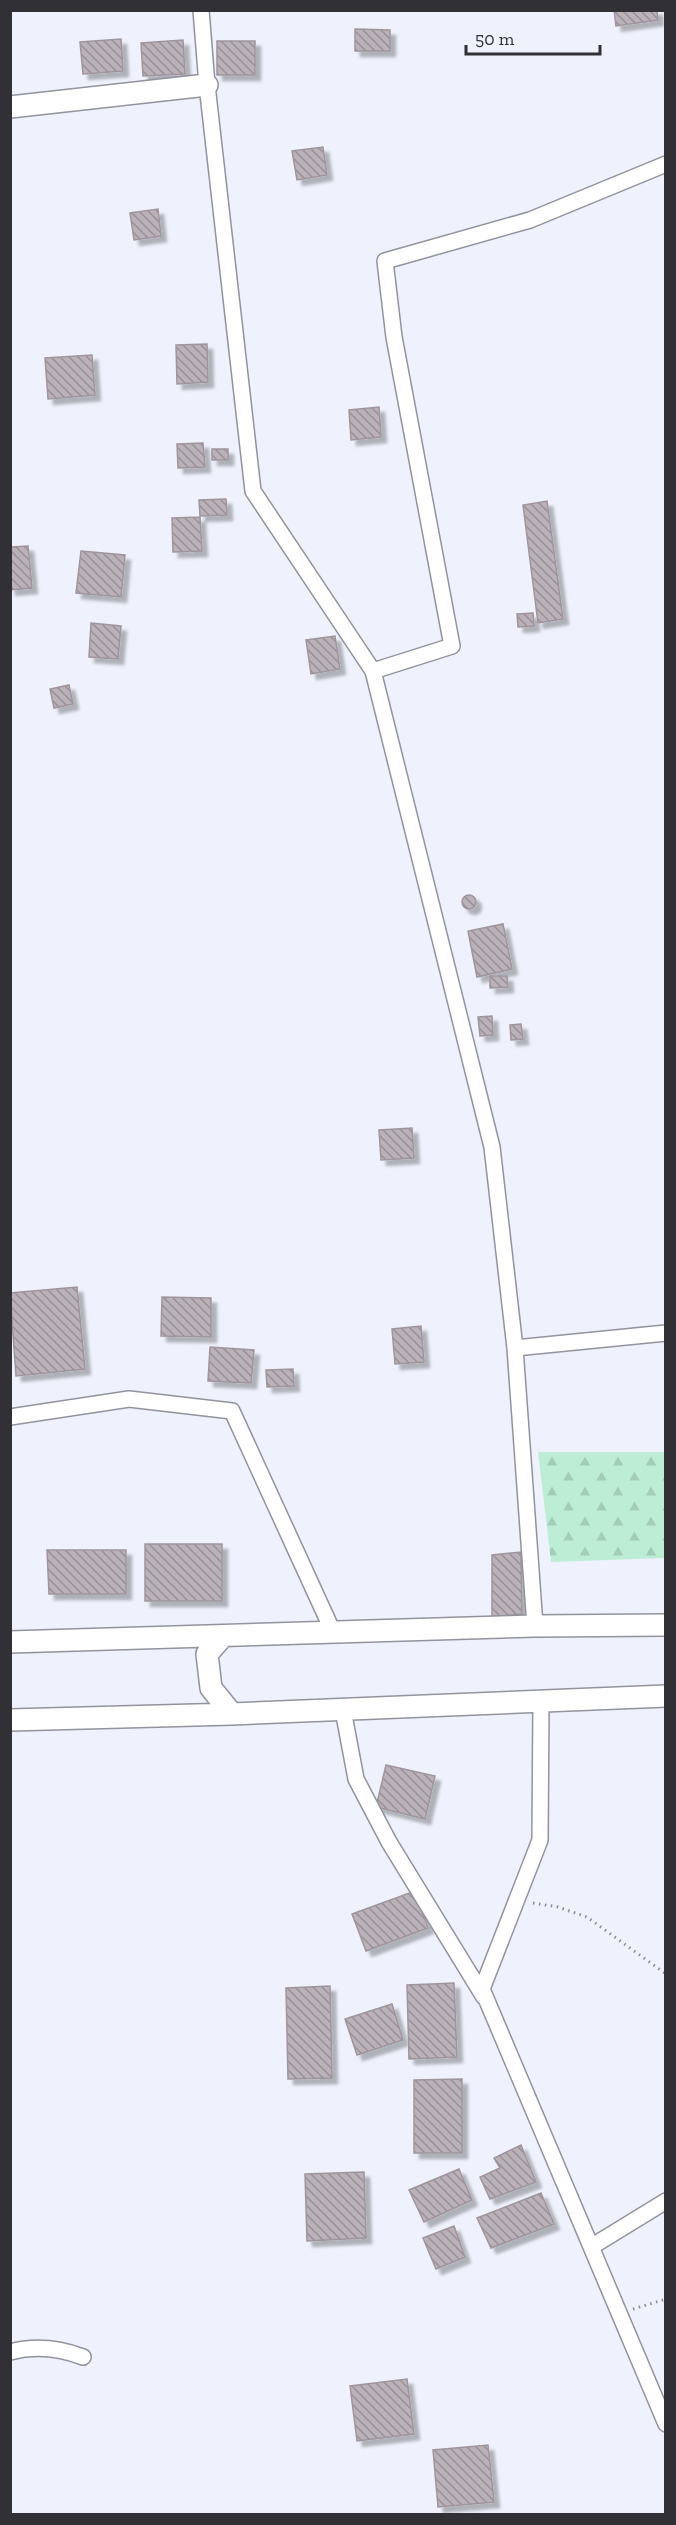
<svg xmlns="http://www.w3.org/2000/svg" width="676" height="2525" font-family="'Zilla Slab',serif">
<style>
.forest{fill:url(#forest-firs)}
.building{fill:url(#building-back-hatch);stroke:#9f969d;stroke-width:1.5;filter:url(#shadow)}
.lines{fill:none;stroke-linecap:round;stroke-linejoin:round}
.street-casing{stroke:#92939d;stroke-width:18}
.secondary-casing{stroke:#92939d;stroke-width:24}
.path{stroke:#8b8c94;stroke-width:3;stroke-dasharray:1.5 4.5;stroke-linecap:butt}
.street{stroke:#fff;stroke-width:15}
.secondary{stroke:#fff;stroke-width:21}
</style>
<defs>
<pattern id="forest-firs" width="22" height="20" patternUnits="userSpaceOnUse" patternTransform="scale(1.5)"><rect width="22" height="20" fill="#bdeed5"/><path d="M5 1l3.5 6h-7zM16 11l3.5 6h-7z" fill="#a3cdb7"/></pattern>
<pattern id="building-back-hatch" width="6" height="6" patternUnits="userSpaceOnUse" patternTransform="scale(1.5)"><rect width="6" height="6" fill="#bab1b9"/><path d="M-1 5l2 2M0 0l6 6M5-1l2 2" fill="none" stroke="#989197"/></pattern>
<filter id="shadow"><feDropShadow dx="5.5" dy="5.5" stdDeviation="1.5" flood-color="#0004"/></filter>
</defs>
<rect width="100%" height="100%" fill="#eff1fc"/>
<path class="forest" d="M 538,1452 L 665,1452 L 665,1558 L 551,1562 Z"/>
<path class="building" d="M 614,10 L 657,10 L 658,20 L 616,26 Z
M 355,29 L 390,30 L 390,51 L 355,51 Z
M 121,39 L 123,71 L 83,74 L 80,42 Z
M 183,40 L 185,74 L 143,76 L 141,43 Z
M 217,41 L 255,41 L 255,75 L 217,75 Z
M 323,147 L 327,175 L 297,180 L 292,151 Z
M 158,209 L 161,236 L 134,240 L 130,213 Z
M 207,344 L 208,382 L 177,384 L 176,345 Z
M 92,355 L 95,395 L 48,399 L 45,358 Z
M 379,407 L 381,437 L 351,440 L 349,410 Z
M 203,443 L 205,467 L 178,468 L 177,444 Z
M 212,449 L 228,449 L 228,460 L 212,460 Z
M 226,499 L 227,515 L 200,516 L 199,500 Z
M 547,501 L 563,619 L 538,623 L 523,505 Z
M 200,517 L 202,551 L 173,552 L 172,518 Z
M 28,546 L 32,588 L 10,590 L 10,547 Z
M 81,551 L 125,555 L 121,597 L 76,593 Z
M 533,613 L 534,626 L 518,627 L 517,614 Z
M 91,623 L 121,626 L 118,659 L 89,657 Z
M 335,636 L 340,669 L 311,674 L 306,640 Z
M 69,685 L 73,704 L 54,708 L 50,689 Z
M462 902a7 7 0 1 1 14 0a7 7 0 1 1-14 0Z
M 503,924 L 512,969 L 477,977 L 468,931 Z
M 490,976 L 507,976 L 508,987 L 490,988 Z
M 492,1016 L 493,1035 L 480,1036 L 478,1017 Z
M 521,1024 L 523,1039 L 511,1040 L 510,1025 Z
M 412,1128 L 414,1158 L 381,1160 L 379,1130 Z
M 77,1287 L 85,1369 L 16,1376 L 10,1293 Z
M 162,1297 L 211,1298 L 211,1337 L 161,1336 Z
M 421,1326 L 424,1362 L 395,1364 L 392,1329 Z
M 210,1347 L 254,1350 L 251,1383 L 208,1381 Z
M 293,1369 L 294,1386 L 267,1387 L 266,1370 Z
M 145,1544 L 222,1544 L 222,1601 L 145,1601 Z
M 47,1550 L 126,1550 L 126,1594 L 49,1594 Z
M 521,1552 L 522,1614 L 492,1617 L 492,1555 Z
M 386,1765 L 435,1776 L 425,1819 L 376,1807 Z
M 415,1891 L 428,1928 L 366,1951 L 352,1914 Z
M 454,1983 L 457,2057 L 409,2059 L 407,1985 Z
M 330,1986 L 332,2078 L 288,2079 L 286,1988 Z
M 392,2004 L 403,2040 L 357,2055 L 345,2019 Z
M 462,2079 L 462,2153 L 414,2153 L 414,2080 Z
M 521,2145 L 536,2182 L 490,2199 L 480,2177 L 500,2168 L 494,2158 Z
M 459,2169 L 472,2200 L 424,2222 L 409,2190 Z
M 364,2172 L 366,2238 L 307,2241 L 305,2174 Z
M 541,2193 L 554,2224 L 491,2248 L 477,2218 Z
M 454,2226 L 465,2257 L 436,2269 L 423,2238 Z
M 407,2379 L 414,2434 L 357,2441 L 350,2386 Z
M 488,2445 L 494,2502 L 438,2507 L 433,2450 Z"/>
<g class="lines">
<g class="street-casing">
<path id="street" d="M 201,10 L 207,85 L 253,491 L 373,671 L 492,1147 L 515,1348 L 535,1626
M 373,671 L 452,646 L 394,337 L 385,261 L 530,220 L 666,164
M 515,1348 L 666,1333
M 10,1417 L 129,1399 L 232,1411 L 334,1634
M 541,1702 L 540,1840 L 482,1989 L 666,2424
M 343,1710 L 356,1779 L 389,1842 L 484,1997
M 591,2247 L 666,2201
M 10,2352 C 36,2345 59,2348 83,2357"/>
</g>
<g class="secondary-casing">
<path id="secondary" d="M 10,107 L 207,85
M 223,1636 L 207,1654 L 211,1688 L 232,1714
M 10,1642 L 535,1626 L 666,1625
M 10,1720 L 232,1714 L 666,1696"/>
</g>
<path class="path" d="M 533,1903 L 558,1907 L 587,1917 L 666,1974
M 633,2309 L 666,2299"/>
<use href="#street" class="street"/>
<use href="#secondary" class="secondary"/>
</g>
<rect width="676" height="2525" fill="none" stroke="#313135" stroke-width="24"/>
<path d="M466 45v9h134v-9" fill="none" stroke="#313135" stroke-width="3"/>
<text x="475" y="45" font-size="18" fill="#313135" stroke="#eff1fc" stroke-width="4.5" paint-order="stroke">50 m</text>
</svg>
